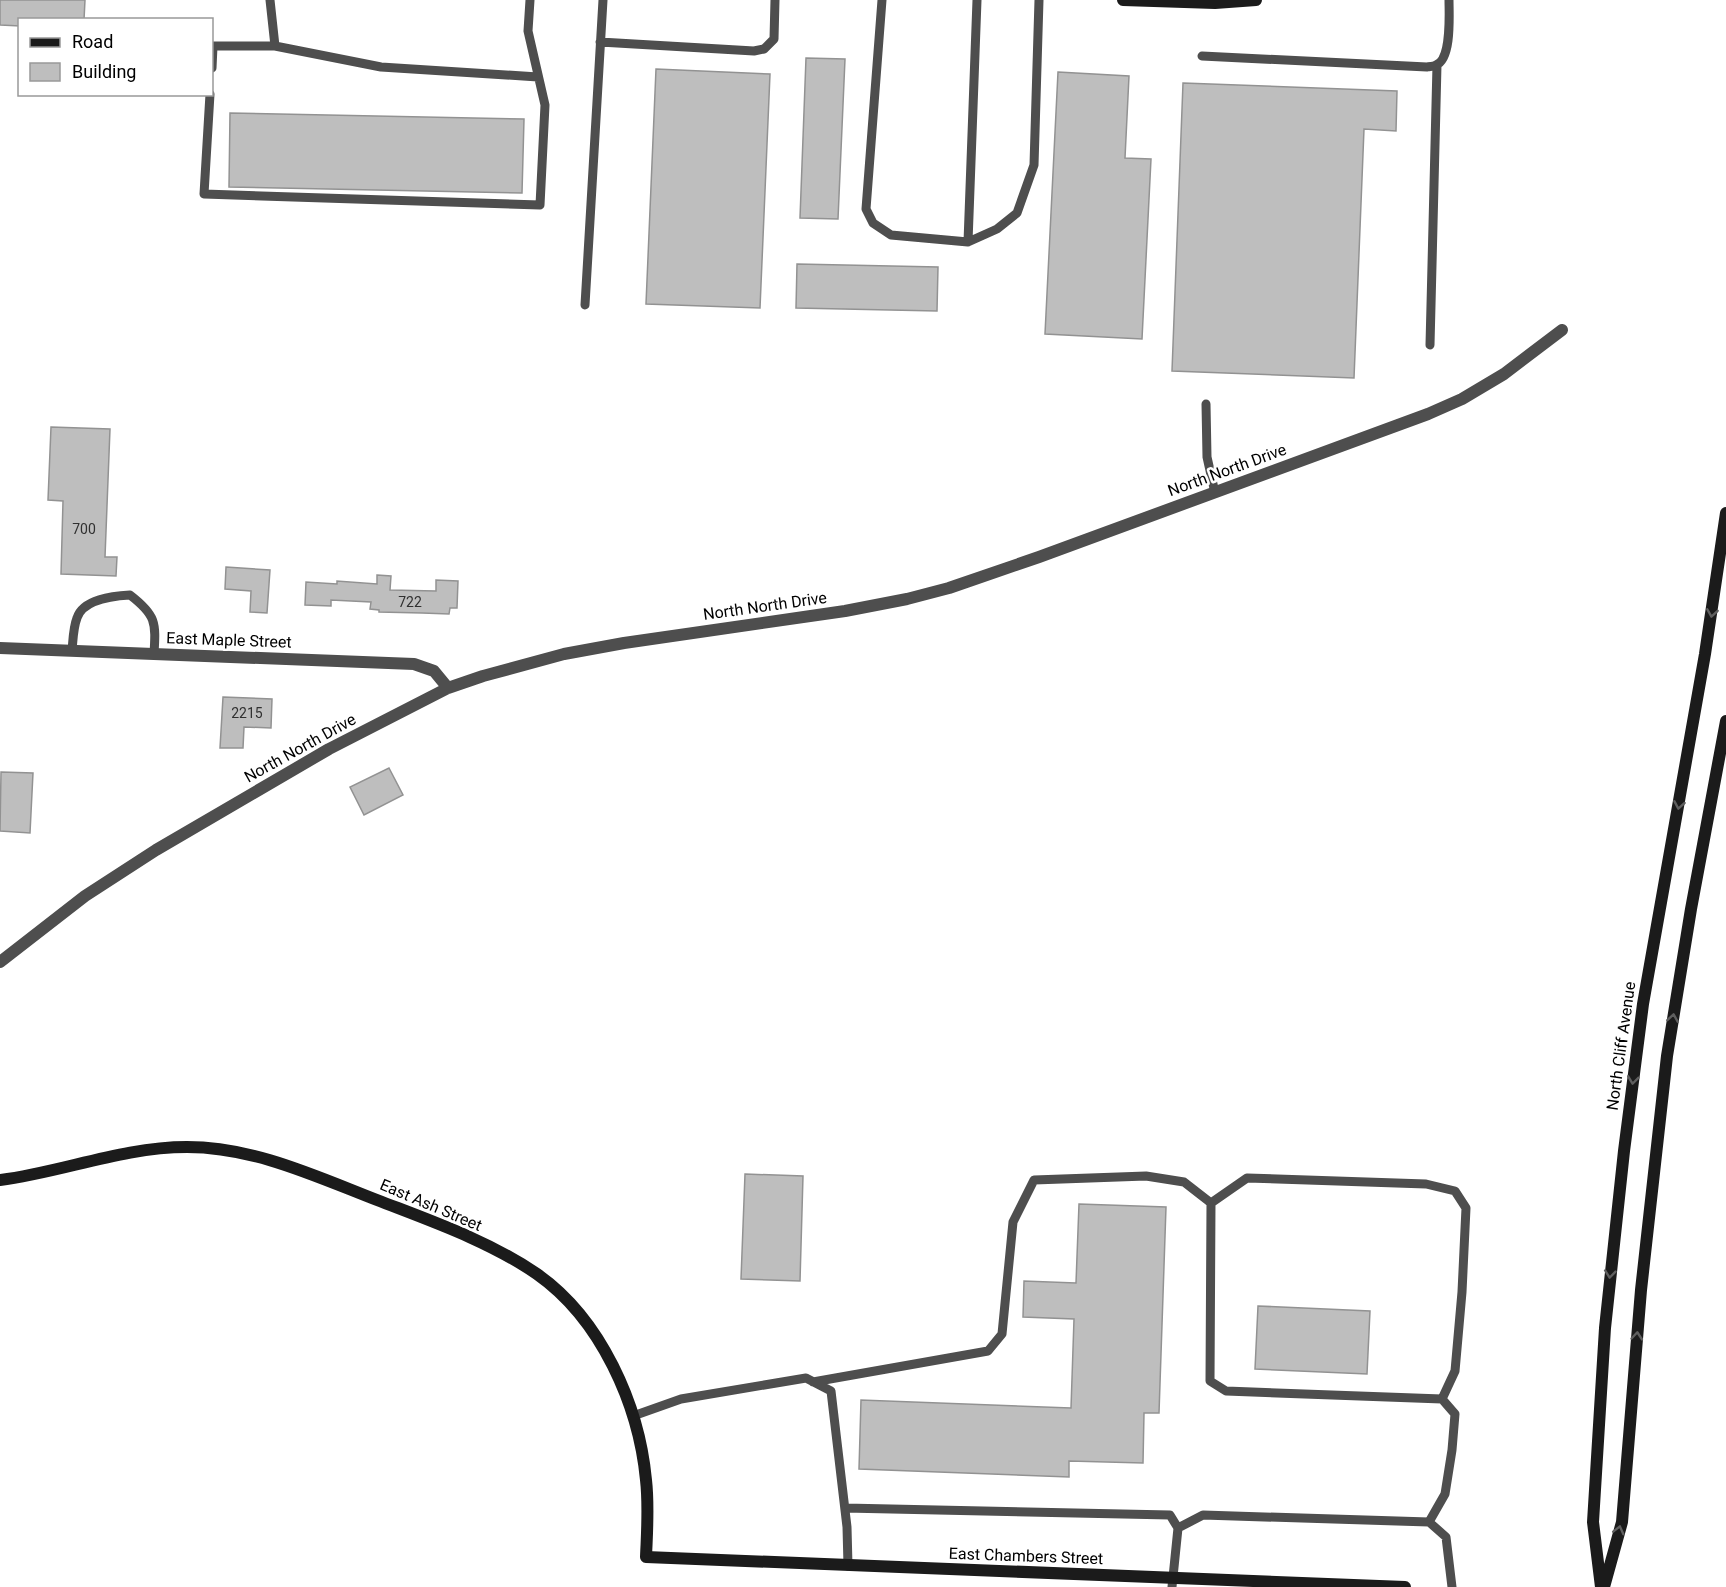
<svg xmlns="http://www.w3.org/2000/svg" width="1726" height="1587" font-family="Roboto,sans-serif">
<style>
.building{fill:#bebebe;stroke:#929292;stroke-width:1.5}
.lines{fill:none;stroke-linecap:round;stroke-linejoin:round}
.lane{stroke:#4e4e4e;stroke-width:9}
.street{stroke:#4e4e4e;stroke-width:12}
.secondary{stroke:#1b1b1b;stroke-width:12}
.oneway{stroke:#5f5f5f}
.labels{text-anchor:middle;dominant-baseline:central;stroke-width:5;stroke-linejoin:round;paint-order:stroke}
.number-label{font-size:14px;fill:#303030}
.street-label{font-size:16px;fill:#000;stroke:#fff}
</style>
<rect width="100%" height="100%" fill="#fff"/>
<path class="building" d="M 0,0 L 85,0 L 84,20 L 20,20 L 20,26 L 0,25 Z
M 806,58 L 845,59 L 838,219 L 800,218 Z
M 656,69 L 770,74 L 760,308 L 646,304 Z
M 1058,72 L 1129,76 L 1125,158 L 1151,159 L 1142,339 L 1045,334 Z
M 1183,83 L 1397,91 L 1396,131 L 1364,129 L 1354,378 L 1172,371 Z
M 230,113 L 524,119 L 522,193 L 229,187 Z
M 797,264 L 938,267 L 937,311 L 796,308 Z
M 51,427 L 110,429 L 105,557 L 117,557 L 116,576 L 61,574 L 63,501 L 48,500 Z
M 226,567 L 270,570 L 267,613 L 250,612 L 251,591 L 225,589 Z
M 377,575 L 391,576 L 390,590 L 436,591 L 436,580 L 458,581 L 457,608 L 450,608 L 449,614 L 422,613 L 379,612 L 379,610 L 370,609 L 371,602 L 331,600 L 331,606 L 305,605 L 306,582 L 337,584 L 337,581 L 377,584 Z
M 223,697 L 272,699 L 271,728 L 244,727 L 243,748 L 220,748 Z
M 389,768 L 403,795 L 364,815 L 350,787 Z
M 1,772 L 33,773 L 30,833 L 0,831 Z
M 745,1174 L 803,1176 L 800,1281 L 741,1279 Z
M 1079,1204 L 1166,1207 L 1159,1413 L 1144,1413 L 1143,1463 L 1069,1461 L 1069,1477 L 859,1469 L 861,1400 L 1071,1408 L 1074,1319 L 1023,1317 L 1024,1281 L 1076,1283 Z
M 1258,1306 L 1370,1311 L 1367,1374 L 1255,1369 Z"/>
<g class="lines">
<path class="lane" d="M 270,0 L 275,46 L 381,67 L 538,77
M 882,0 L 866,209 L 873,223 L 891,235 L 968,242 L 997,229 L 1017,213 L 1034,165 L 1039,0
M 600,42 L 754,51 L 764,49 L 774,39 L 775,0
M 1202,56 L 1427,67 C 1430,66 1433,67 1436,65 C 1452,59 1449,15 1449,0
M 212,68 L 213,46 L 275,46
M 210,94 L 204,194 L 540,205 L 545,105 L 528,31 L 530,0
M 968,242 L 977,0
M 585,305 L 603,0
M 1430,345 L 1437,65
M 1206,404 L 1207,457 L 1215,493
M 72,651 C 73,641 73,628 77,618 C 83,599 113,596 130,595 C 156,615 156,622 154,654
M 1211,1203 L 1247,1178 L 1426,1184 L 1455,1191 L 1466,1208 L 1462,1292 L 1455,1371 L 1442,1399
M 813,1382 L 988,1351 L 1002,1334 L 1013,1222 L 1034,1180 L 1146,1176 L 1184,1182 L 1211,1203 L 1210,1381 L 1226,1391 L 1442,1399 L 1455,1414 L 1452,1450 L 1445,1494 L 1429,1522
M 633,1416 L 681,1399 L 806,1378 L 831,1391 L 847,1527 L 848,1566
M 845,1508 L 1170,1515 L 1178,1528 L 1172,1587
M 1178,1528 L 1203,1515 L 1429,1522 L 1446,1537 L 1452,1587"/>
<path class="street" d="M 0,648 L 414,664 L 434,671 L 448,688
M 0,962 L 85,896 L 156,850 L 329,749 L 448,688 L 483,676 L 564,654 L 624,643 L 845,611 L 907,599 L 949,588 L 1039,557 L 1428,414 L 1462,399 L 1504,374 L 1562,330"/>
<path class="secondary" d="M 1123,0 L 1215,3 L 1256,0
M 0,1180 C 63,1172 122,1147 187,1147 C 254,1147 315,1176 377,1200 C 431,1221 489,1241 537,1274 C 601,1319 639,1405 646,1480 C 649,1506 647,1532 646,1557 L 1405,1587
M 1601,1587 L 1593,1522 L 1605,1328 L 1624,1151 L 1643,1004 L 1705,654 L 1726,513
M 1604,1587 L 1622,1522 L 1641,1290 L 1667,1056 L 1691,909 L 1726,721"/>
</g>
<defs><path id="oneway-chevron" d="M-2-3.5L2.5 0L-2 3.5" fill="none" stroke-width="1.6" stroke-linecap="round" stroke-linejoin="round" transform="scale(1.5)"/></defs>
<g class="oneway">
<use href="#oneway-chevron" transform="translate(1712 613) rotate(99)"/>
<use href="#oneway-chevron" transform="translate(1679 805) rotate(100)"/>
<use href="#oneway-chevron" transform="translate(1673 1018) rotate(-81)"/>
<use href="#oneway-chevron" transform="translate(1633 1080) rotate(97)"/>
<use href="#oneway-chevron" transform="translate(1610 1274) rotate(96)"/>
<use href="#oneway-chevron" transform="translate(1637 1336) rotate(-85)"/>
<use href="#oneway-chevron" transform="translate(1619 1530) rotate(-76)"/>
</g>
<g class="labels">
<g class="number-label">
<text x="84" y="529">700</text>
<text x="410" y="602">722</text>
<text x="247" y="713">2215</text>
</g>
<g class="street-label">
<text transform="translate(1227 470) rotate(-20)">North North Drive</text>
<text transform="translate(765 606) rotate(-8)">North North Drive</text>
<text transform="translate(229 640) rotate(2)">East Maple Street</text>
<text transform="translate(300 748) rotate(-29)">North North Drive</text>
<text transform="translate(1621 1046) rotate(-82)">North Cliff Avenue</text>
<text transform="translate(431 1205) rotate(23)">East Ash Street</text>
<text transform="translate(1026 1556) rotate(2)">East Chambers Street</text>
</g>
</g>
<rect x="18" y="18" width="195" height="78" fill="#ffffff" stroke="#999999" stroke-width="1.5"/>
<rect x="30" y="38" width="30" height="9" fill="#1b1b1b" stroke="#999999" stroke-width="1.5"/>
<text x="72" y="48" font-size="18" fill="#000000">Road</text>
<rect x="30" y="63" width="30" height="18" fill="#bebebe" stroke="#999999" stroke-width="1.5"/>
<text x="72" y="78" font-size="18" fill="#000000">Building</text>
</svg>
